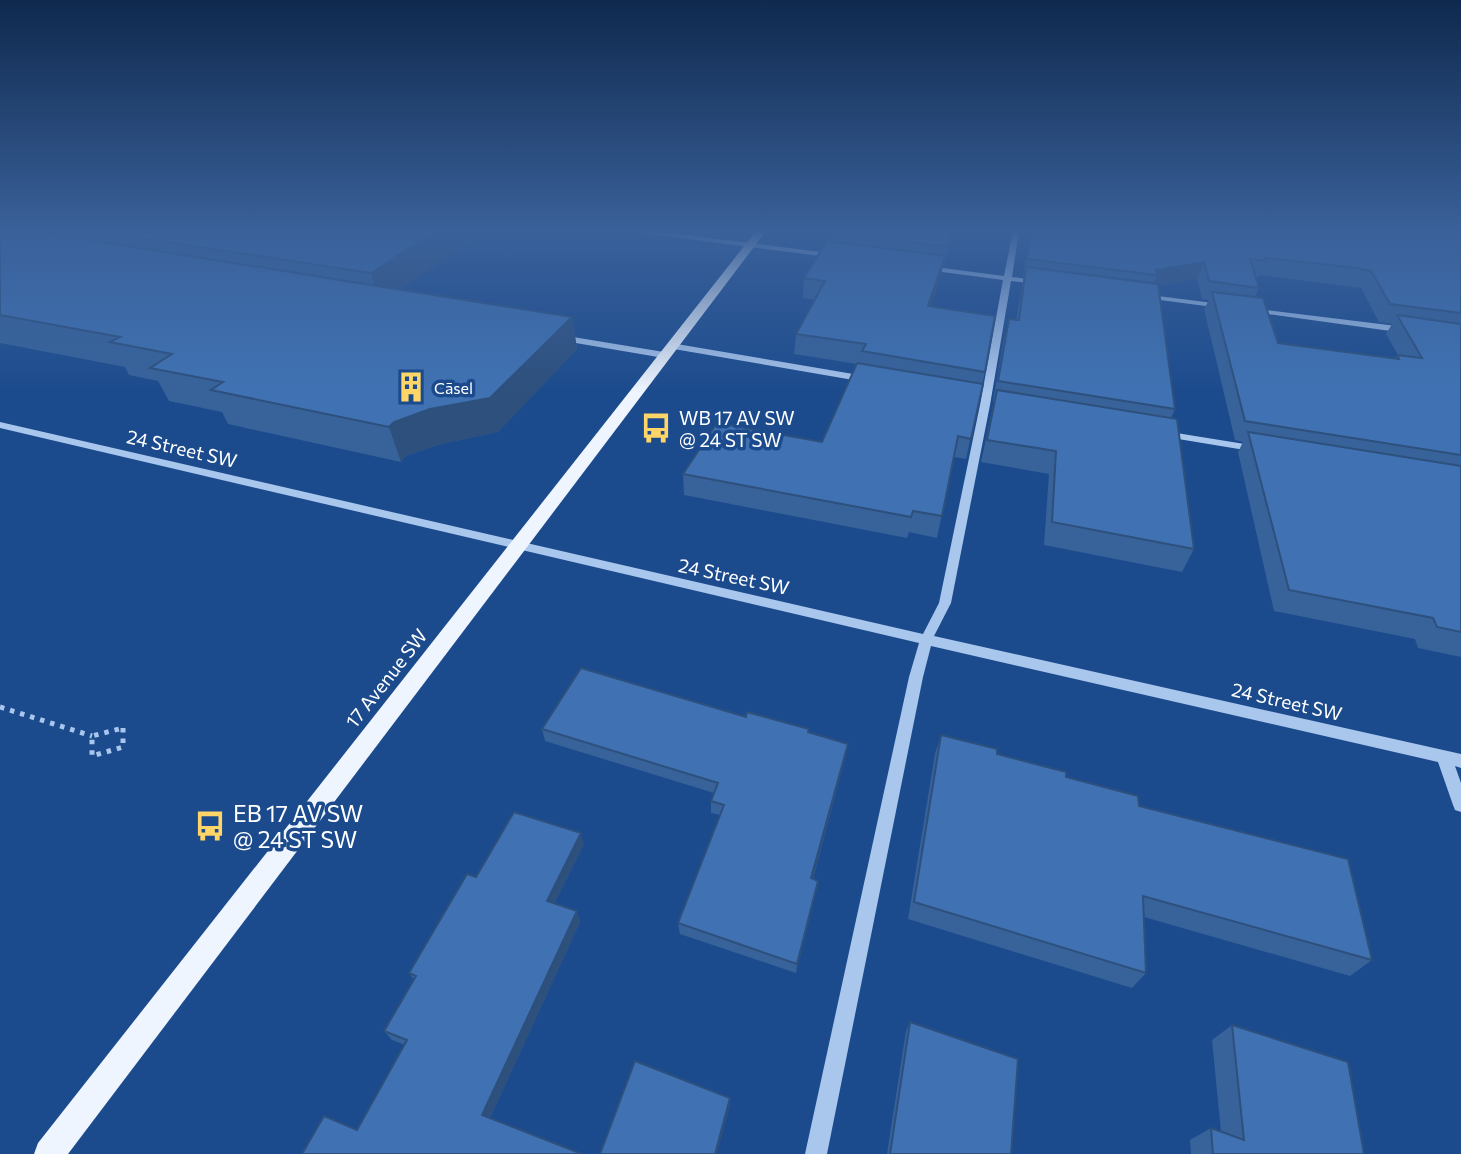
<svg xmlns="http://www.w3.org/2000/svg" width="1461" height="1154" font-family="Commissioner,sans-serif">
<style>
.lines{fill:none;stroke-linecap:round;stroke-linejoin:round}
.path{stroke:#a9c6ed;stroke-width:5;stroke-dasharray:4.5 6;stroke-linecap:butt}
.minor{fill:#a9c6ed;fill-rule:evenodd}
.major{fill:#eff5ff;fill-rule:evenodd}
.wall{fill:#37629a;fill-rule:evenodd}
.shaded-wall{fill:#2d507d}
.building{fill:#4072b3;stroke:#2d507d;stroke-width:2}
.labels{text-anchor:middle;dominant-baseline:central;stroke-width:7;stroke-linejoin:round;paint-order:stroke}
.far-poi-label{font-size:16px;fill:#fff;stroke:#1c4b8d;text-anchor:start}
.poi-label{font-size:19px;fill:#fff;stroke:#1c4b8d;text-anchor:start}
.street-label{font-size:19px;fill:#fff;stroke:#1c4b8d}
.near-poi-label{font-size:23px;fill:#fff;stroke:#1c4b8d;text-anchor:start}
</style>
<rect width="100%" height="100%" fill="#1c4b8d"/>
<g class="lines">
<path class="path" d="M 0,707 L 92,736
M 123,728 L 123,747 L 92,756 L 92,736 Z"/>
<path class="minor" d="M 639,231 L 656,231 L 836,254 L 840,256 L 836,258 L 642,233 Z
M 1013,231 L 1019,231 L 1012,277 L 1037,280 L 1041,282 L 1037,284 L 1011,281 L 990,405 L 951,603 L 934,636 L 1461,754 L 1461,768 L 1455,766 L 1461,783 L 1461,812 L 1455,810 L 1453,805 L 1438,762 L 931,646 L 923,677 L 827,1154 L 805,1154 L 909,677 L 919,643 L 0,428 L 0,422 L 923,634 L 939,603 L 980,405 L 1003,280 L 927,270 L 923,268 L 927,266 L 1004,276 Z
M 1142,294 L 1221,304 L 1225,306 L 1221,308 L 1145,298 L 1141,296 Z
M 1250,308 L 1405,327 L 1409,330 L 1405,333 L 1253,312 L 1249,310 Z
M 561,335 L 664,352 L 668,355 L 664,358 L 558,340 L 557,338 Z
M 671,343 L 865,376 L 870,379 L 865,382 L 668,348 L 667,346 Z
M 1164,431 L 1257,446 L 1262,449 L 1257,452 L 1160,436 L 1160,432 Z"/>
<path class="major" d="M 756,231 L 766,231 L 68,1154 L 34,1154 L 38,1143 Z"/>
</g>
<path class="wall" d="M 0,231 L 475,231 L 477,237 L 401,289 L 572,317 L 577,349 L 498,432 L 441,444 L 406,456 L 401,462 L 228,424 L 222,412 L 169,401 L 158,381 L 129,375 L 125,367 L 0,343 Z
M 955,231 L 944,266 L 943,265 L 941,275 L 931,307 L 985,372 L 966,459 L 954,457 L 937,538 L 909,532 L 907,538 L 684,495 L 683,474 L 822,442 L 857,364 L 794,354 L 796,334 L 815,300 L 803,298 L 804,278 L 831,241 L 832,232 Z
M 1030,231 L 1461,231 L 1461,657 L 1418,648 L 1415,639 L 1274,611 L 1238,452 L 1243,442 L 1235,440 L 1204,309 L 1209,300 L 1202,299 L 1197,279 L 1158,286 L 1175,409 L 1171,418 L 1194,549 L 1182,572 L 1044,545 L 1049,474 L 981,462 L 994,401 L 993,401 L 1004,338 L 1009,319 L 1016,320 L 1024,276 L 1023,276 ZM 1259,275 L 1361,288 L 1379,322 L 1392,324 L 1386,334 L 1398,355 L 1395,358 L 1278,343 L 1255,297 L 1259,288 L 1256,277 L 1258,278 Z
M 746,717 L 808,733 L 846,755 L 813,879 L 818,881 L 816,891 L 796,973 L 680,934 L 678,923 L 720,815 L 711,813 L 711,801 L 714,793 L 545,741 L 542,729 Z
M 941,735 L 1066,777 L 1139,806 L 1372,960 L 1350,976 L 1144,917 L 1146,973 L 1132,988 L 908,919 L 935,754 Z
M 584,844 L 554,904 L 577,911 L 580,922 L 490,1118 L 357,1130 L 405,1045 L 392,1040 L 384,1031 L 414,980 L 409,973 Z
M 910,1022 L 1011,1154 L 887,1154 L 906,1031 Z
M 1232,1025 L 1364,1154 L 1191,1154 L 1190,1140 L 1211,1128 L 1221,1132 L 1212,1040 Z"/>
<path class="shaded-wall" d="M 436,231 L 475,231 L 477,237 L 380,304 L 371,273 Z
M 953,231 L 955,231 L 944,266 L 948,247 Z
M 945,256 L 941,275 L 925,326 L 928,306 Z
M 1204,262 L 1197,279 L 1152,287 L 1157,275 L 1156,270 Z
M 572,317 L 577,349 L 498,432 L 441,444 L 406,456 L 401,462 L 389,427 L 394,422 L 430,409 Z
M 848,744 L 846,755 L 810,889 L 811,878 Z
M 581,833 L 584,844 L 550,912 L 547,901 Z
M 818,881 L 816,891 L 796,973 L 797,964 Z
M 577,911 L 580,922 L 488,1122 L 482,1115 Z
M 730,1098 L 730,1106 L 717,1154 L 715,1154 Z"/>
<path class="building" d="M 0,231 L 32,231 L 572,317 L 490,398 L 430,409 L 394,422 L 389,427 L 211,390 L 223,382 L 150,368 L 172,354 L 110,342 L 120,337 L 0,315 Z
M 93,231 L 436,231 L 371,273 Z
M 833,231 L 953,231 L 948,247 L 832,232 Z
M 1032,231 L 1461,231 L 1461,313 L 1390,304 L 1371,271 L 1357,268 L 1265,258 L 1266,261 L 1250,259 L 1259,288 L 1209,281 L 1204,262 L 1156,270 L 1157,275 L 1027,259 Z
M 827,241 L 945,256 L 928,306 L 995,316 L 985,372 L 862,351 L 866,344 L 796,334 L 825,281 L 804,278 Z
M 1026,267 L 1158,284 L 1175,409 L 998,381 L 1009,319 L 1019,320 Z
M 1212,292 L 1263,298 L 1278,343 L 1399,359 L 1397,355 L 1422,358 L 1397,315 L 1461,324 L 1461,455 L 1245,421 Z
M 857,363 L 983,384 L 971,439 L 958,436 L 942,516 L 913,511 L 911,517 L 683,474 L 717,423 L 822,442 Z
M 997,390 L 1177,419 L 1194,549 L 1052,522 L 1056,451 L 987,440 Z
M 1248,432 L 1461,466 L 1461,632 L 1437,627 L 1433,618 L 1289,590 Z
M 581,668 L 746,717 L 747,712 L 809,729 L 808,732 L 848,744 L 811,878 L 818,881 L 797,964 L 678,923 L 724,805 L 711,801 L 718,783 L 542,729 Z
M 941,735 L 997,749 L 997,754 L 1066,772 L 1066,777 L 1138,796 L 1139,806 L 1348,859 L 1372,960 L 1143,896 L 1146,973 L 914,902 Z
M 514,812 L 581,833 L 547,901 L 577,911 L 482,1115 L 582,1154 L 302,1154 L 324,1116 L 357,1130 L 407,1040 L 384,1031 L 416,976 L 409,973 L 467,874 L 476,877 Z
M 910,1022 L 1018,1059 L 1011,1154 L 890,1154 Z
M 1232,1025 L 1348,1062 L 1364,1154 L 1213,1154 L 1211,1128 L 1244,1140 Z
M 635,1061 L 730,1098 L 715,1154 L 600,1154 Z"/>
<linearGradient id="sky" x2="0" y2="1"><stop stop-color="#0f294e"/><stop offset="0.59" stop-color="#3a619a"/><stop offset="1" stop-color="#3a619a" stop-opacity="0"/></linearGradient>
<rect width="1461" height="392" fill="url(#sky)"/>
<defs>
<g id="building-bare" transform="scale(2.415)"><path d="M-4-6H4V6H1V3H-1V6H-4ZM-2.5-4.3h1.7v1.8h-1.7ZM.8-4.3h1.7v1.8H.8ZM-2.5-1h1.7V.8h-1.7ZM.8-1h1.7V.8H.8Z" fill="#fed566" stroke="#1c4b8d" stroke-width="2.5" paint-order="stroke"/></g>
<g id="bus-bare" transform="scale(2.415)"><path d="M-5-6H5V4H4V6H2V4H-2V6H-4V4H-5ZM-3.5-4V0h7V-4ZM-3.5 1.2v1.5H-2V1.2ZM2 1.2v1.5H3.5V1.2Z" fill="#fed566" stroke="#1c4b8d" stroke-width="2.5" paint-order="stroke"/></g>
</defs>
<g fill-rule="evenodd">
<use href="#building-bare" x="411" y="387"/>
<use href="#bus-bare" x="656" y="428"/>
<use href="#bus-bare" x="210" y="826"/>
</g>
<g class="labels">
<g class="far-poi-label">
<text x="434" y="387">Cāsel</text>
</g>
<g class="poi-label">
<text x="679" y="417">WB 17 AV SW<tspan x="679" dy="22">@ 24 ST SW</tspan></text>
</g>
<g class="street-label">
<text transform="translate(182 448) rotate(13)">24 Street SW</text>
<text transform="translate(734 576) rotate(12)">24 Street SW</text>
<text transform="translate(386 678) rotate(-52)">17 Avenue SW</text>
<text transform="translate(1287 701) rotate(13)">24 Street SW</text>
</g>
<g class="near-poi-label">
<text x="233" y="813">EB 17 AV SW<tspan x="233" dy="26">@ 24 ST SW</tspan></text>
</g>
</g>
</svg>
